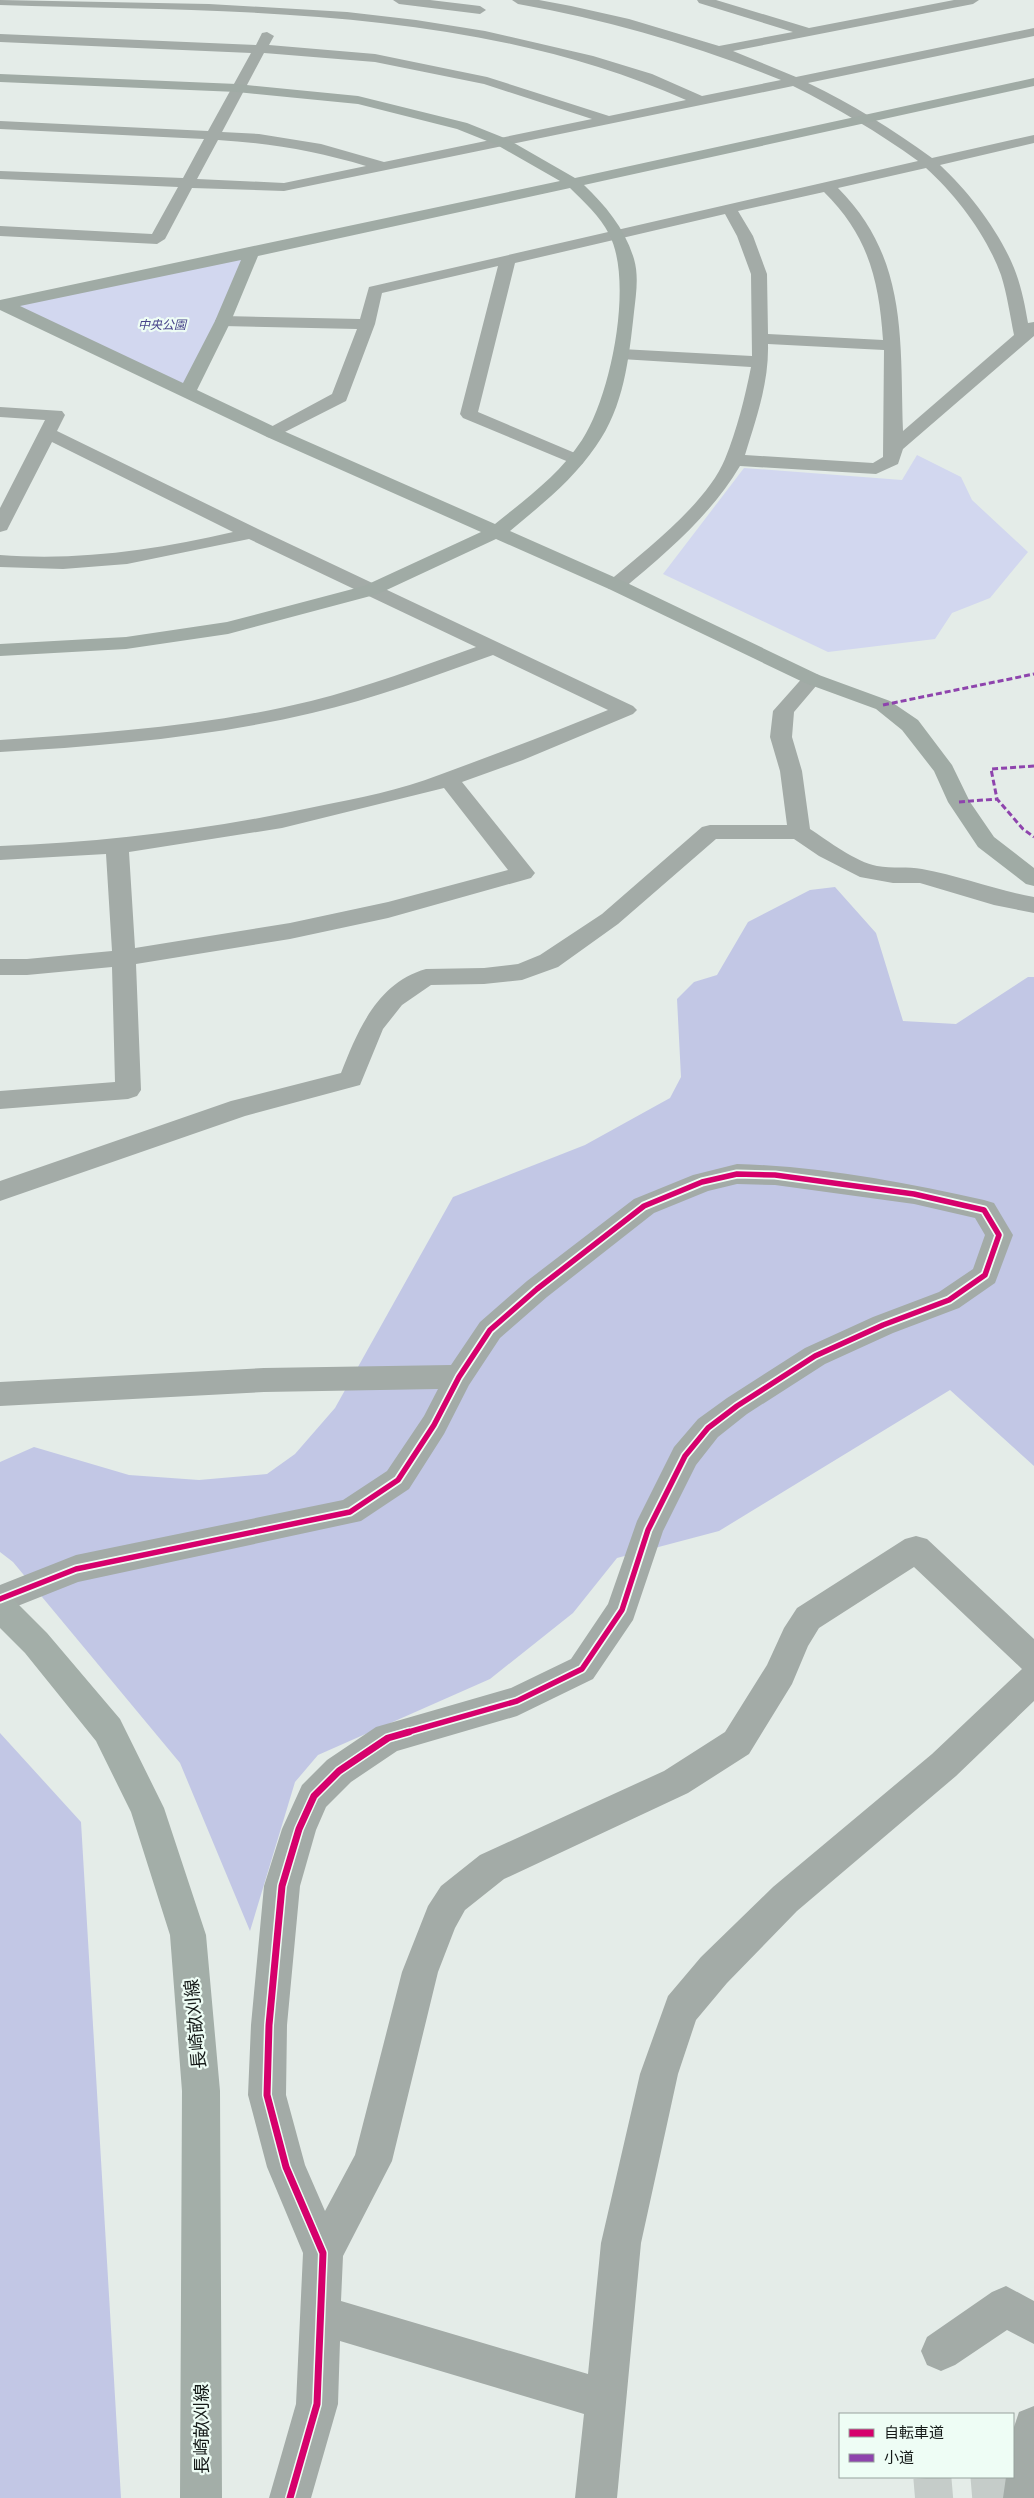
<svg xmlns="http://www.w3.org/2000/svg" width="1034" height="2498" font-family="Lora,'Noto Sans JP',serif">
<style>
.green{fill:#d2d7ef}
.forest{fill:#c2c7e5}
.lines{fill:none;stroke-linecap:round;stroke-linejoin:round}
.secondary-tunnel{stroke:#c5ccc9;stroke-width:38;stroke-dasharray:38 19;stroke-linecap:butt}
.street{fill:#a3aba7;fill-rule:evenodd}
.secondary{fill:#a0aba5;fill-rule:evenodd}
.primary{fill:#a3aea8;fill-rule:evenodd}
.quiet{stroke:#8e44ad;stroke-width:3;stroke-dasharray:6 3;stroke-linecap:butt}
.cycleway-far1-casing{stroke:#eefdf5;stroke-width:9}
.cycleway-casing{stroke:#eefdf5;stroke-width:10}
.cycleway-far1{stroke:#d6006c;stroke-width:5.5}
.cycleway{stroke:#d6006c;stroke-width:7}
.labels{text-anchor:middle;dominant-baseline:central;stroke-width:4.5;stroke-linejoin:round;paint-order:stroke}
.far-park-label{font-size:12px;font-style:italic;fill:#47438a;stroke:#eefdf5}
.near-street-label{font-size:18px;fill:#151a18;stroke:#eefdf5}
</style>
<rect width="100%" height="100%" fill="#e4ece8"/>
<path class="green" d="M 252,253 L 187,392 L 5,305 Z
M 917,455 L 961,477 L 972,500 L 1028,552 L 990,598 L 952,613 L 935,639 L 828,652 L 663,574 L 744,468 L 902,480 Z"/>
<path class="forest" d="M 835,887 L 876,933 L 903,1021 L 956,1024 L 1028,977 L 1034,977 L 1034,1466 L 950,1390 L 719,1531 L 617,1558 L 573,1613 L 490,1679 L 318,1755 L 295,1782 L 250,1931 L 180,1763 L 13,1562 L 0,1552 L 0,1462 L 34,1447 L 129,1475 L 199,1480 L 267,1474 L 295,1454 L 335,1408 L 453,1197 L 585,1145 L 670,1098 L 681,1077 L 677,999 L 694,982 L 717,975 L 748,922 L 810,890 Z
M 0,1733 L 81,1822 L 121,2498 L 0,2498 Z"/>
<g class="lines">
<path class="secondary-tunnel" d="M 915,2498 L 1034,2488"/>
<path class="street" d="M 0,0 L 209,4 L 347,12 L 416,20 L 485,31 L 593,56 L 652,74 L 702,96 L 781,80 C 695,45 609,20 518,4 L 512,0 L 539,0 L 571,6 L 629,19 L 719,46 L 793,32 L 699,3 L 697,0 L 716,0 L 809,28 L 954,0 L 979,0 L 973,4 L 733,51 L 796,77 L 1034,28 L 1034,36 L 808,83 C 852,104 892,129 932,158 L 1034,135 L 1034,143 L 940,165 C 969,192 999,231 1014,268 C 1021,285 1025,305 1028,323 L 1034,322 L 1034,336 L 903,449 L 898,464 L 876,474 L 740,466 C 710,516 667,552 623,589 L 609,589 L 606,585 L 609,581 C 646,550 707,503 725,459 C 737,430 745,397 751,367 L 621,359 L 615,358 L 613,354 L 615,350 L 621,349 L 752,356 L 751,274 L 737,236 L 725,214 L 515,263 L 478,412 L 582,456 L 585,460 L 582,464 L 576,465 L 463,418 L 460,414 L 498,266 L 382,293 L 375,324 L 346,401 L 273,438 L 267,437 L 264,433 L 267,429 L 332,394 L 357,329 L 223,326 L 217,324 L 215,321 L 217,318 L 223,316 L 360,319 L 369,287 L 918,161 C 878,132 837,108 793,86 L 284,191 L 192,188 L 165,239 L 157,244 L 0,236 L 0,226 L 152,234 L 178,187 L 0,179 L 0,171 L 183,178 L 204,139 L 0,129 L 0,121 L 208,131 L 251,53 L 0,42 L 0,34 L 256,45 L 262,33 L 267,32 L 274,36 L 269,45 L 375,54 L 487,77 L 609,116 L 686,100 C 472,5 229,12 0,5 ZM 264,53 L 375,62 L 484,84 L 592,119 L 384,162 L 321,144 L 259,134 L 222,132 ZM 218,140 C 269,143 316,151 366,166 L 284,183 L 197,179 ZM 926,168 C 957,196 987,236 1001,275 C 1007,294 1010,315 1014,335 L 903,431 C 900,339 908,258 838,188 ZM 824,192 C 868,235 879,280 883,340 L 768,334 L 767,274 L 753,236 L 738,211 ZM 768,344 L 884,350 L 883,457 L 873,463 L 745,455 C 756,419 769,383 768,344 Z
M 393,0 L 430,0 L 480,6 L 486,10 L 480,14 L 399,4 Z
M 0,407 L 62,411 L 65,415 L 57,431 L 258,529 L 633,706 L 637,710 L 633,714 L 523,760 L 462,782 L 531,868 L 535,873 L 531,878 L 388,918 L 290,939 L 136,964 L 141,1090 L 137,1096 L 128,1099 L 0,1109 L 0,1091 L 115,1082 L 112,967 L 27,975 L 0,975 L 0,959 L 27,959 L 112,951 L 106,854 L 0,860 L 0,846 C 108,842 213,829 319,806 C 358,798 401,790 439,775 C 496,754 552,733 608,710 L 493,655 C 433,676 374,699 312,713 C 210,737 105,746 0,752 L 0,740 C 104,733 209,726 311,701 C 367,687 422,666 476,647 L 249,539 L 127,564 L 63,569 L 0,567 L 0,555 C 79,561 156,550 233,532 L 52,442 L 9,526 L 7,530 L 0,532 L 0,508 L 45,420 L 0,417 ZM 444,788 L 508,870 L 388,902 L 290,923 L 135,948 L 129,852 L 282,828 Z
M 812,673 L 819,675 L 822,679 L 794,712 L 792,737 L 802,771 L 810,829 C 828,841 856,862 877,866 C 892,869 908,866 922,869 C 960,876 996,890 1034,897 L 1034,913 L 994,905 L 920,883 L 893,883 L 860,877 L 819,856 L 794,839 L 716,839 L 618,924 L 558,967 L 522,980 L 484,984 L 431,985 L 402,1005 L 383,1029 L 360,1085 L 245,1116 L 0,1201 L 0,1181 L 231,1101 L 341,1073 C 358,1030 377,983 426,969 L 484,968 L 518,964 L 540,955 L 602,914 L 702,827 L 710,825 L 787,825 L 780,771 L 770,737 L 773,711 L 805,675 Z
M 737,1164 C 820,1166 903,1182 984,1200 L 994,1203 L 1013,1235 L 995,1283 L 959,1308 L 893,1333 L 825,1364 L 747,1414 L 718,1437 L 696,1465 L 663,1531 L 633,1620 L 593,1679 L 517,1716 L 397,1751 L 351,1782 L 326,1807 L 316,1830 L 300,1886 L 287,2025 L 286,2095 L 305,2165 L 325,2211 L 355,2155 L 402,1972 L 428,1906 L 441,1886 L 480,1855 L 664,1771 L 725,1732 L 767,1665 L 784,1628 L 797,1608 L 905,1539 L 916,1536 L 927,1539 L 1034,1639 L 1034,1701 L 956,1776 L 797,1911 L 727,1983 L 696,2020 L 678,2074 L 641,2243 L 617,2498 L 575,2498 L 584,2414 L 340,2341 L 338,2404 L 311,2498 L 269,2498 L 296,2404 L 303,2253 L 267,2167 L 248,2095 L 251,2025 L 264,1886 L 282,1829 L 302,1785 L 327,1760 L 376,1727 L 511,1688 L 571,1659 L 608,1604 L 637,1521 L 674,1447 L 698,1419 L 727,1398 L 805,1348 L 873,1317 L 939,1292 L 973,1269 L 985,1235 L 975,1218 L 914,1204 L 775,1185 L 737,1184 L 708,1191 L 654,1213 L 547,1297 L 500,1338 L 469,1385 L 444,1434 L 409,1489 L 361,1521 L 78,1582 L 0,1613 L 0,1585 L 76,1555 L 343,1500 L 387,1471 L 424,1416 L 438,1389 L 264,1392 L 0,1406 L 0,1382 L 264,1368 L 451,1365 L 480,1322 L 527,1281 L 634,1199 L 693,1175 ZM 914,1567 L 1022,1669 L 932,1754 L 773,1887 L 701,1957 L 668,1996 L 640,2074 L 601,2243 L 588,2374 L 341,2301 L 343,2256 L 392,2161 L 438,1972 L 455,1928 L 465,1910 L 504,1879 L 688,1793 L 749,1754 L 792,1684 L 808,1646 L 819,1628 Z
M 1006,2286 L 1034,2301 L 1034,2344 L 1007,2330 L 955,2365 L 941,2371 L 927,2365 L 921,2351 L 927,2337 L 992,2292 Z
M 1034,2406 L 1034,2498 L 1003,2498 L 1006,2477 L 1013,2477 L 1013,2430 L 1019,2412 Z"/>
<path class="secondary" d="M 0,74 L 237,84 L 358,96 L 467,123 L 507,139 L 575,178 L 1034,78 L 1034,86 L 584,185 C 606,206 625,229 634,259 C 639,276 636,295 634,312 C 629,358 624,407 596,446 C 573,480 541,505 510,531 L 623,581 L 819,675 L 890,701 L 918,720 L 952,765 L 970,802 L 994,837 L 1034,868 L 1034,886 L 1026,884 L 978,847 L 948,802 L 934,771 L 902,730 L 876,709 L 805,683 L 609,589 L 496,539 L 378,594 L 228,634 L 126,649 L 0,656 L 0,644 L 126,637 L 227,622 L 364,586 L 481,532 L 267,437 L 0,310 L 0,300 L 560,181 L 497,145 L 457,129 L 358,104 L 237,92 L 0,82 ZM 570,188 C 584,202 600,216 609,234 C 634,281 611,396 582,440 C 560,474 526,499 495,524 L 279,429 L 197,390 L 231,321 L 258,256 ZM 241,260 L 215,321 L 183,383 L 20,306 Z"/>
<path class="primary" d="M 0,1593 L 11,1597 L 47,1633 L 120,1719 L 164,1808 L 206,1935 L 220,2091 L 222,2498 L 180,2498 L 182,2091 L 170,1935 L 131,1812 L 96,1741 L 25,1653 L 0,1628 Z"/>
<path class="quiet" d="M 883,705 L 1034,674
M 1034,766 L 991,769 L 997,799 L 1023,829 L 1034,837
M 959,802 L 997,799"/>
<g class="cycleway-far1-casing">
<path id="cycleway-far1" d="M 0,1599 L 76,1569 L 350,1512 L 398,1480 L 434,1425 L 459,1377 L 490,1330 L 537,1289 L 644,1206 L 702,1182 L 737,1174 L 775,1175 L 914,1194 L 984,1210 L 999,1235 L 985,1275 L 949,1300 L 883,1325 L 815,1356 L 737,1406 L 708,1428 L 685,1456 L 648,1530 L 622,1610 L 582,1669 L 517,1701 L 405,1733"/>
</g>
<g class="cycleway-casing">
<path id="cycleway" d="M 290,2498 L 317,2404 L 323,2253 L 286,2167 L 267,2095 L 269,2025 L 282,1886 L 299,1829 L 314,1796 L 339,1771 L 388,1738 L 409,1732"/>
</g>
<use href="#cycleway-far1" class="cycleway-far1"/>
<use href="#cycleway" class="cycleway"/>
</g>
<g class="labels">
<g class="far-park-label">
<text x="162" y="324">中央公園</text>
</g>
<g class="near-street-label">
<text transform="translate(195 2024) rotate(-95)">長崎畝刈線</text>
<text transform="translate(201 2429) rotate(-90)">長崎畝刈線</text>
</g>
</g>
<rect x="839" y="2413" width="175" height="65" fill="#eefdf5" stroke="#97a29d"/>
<rect x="849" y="2429" width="25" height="8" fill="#d6006c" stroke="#97a29d"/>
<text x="884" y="2438" font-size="15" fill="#151a18">自転車道</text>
<rect x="849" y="2454" width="25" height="8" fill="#8e44ad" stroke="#97a29d"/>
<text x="884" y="2463" font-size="15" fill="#151a18">小道</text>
</svg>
